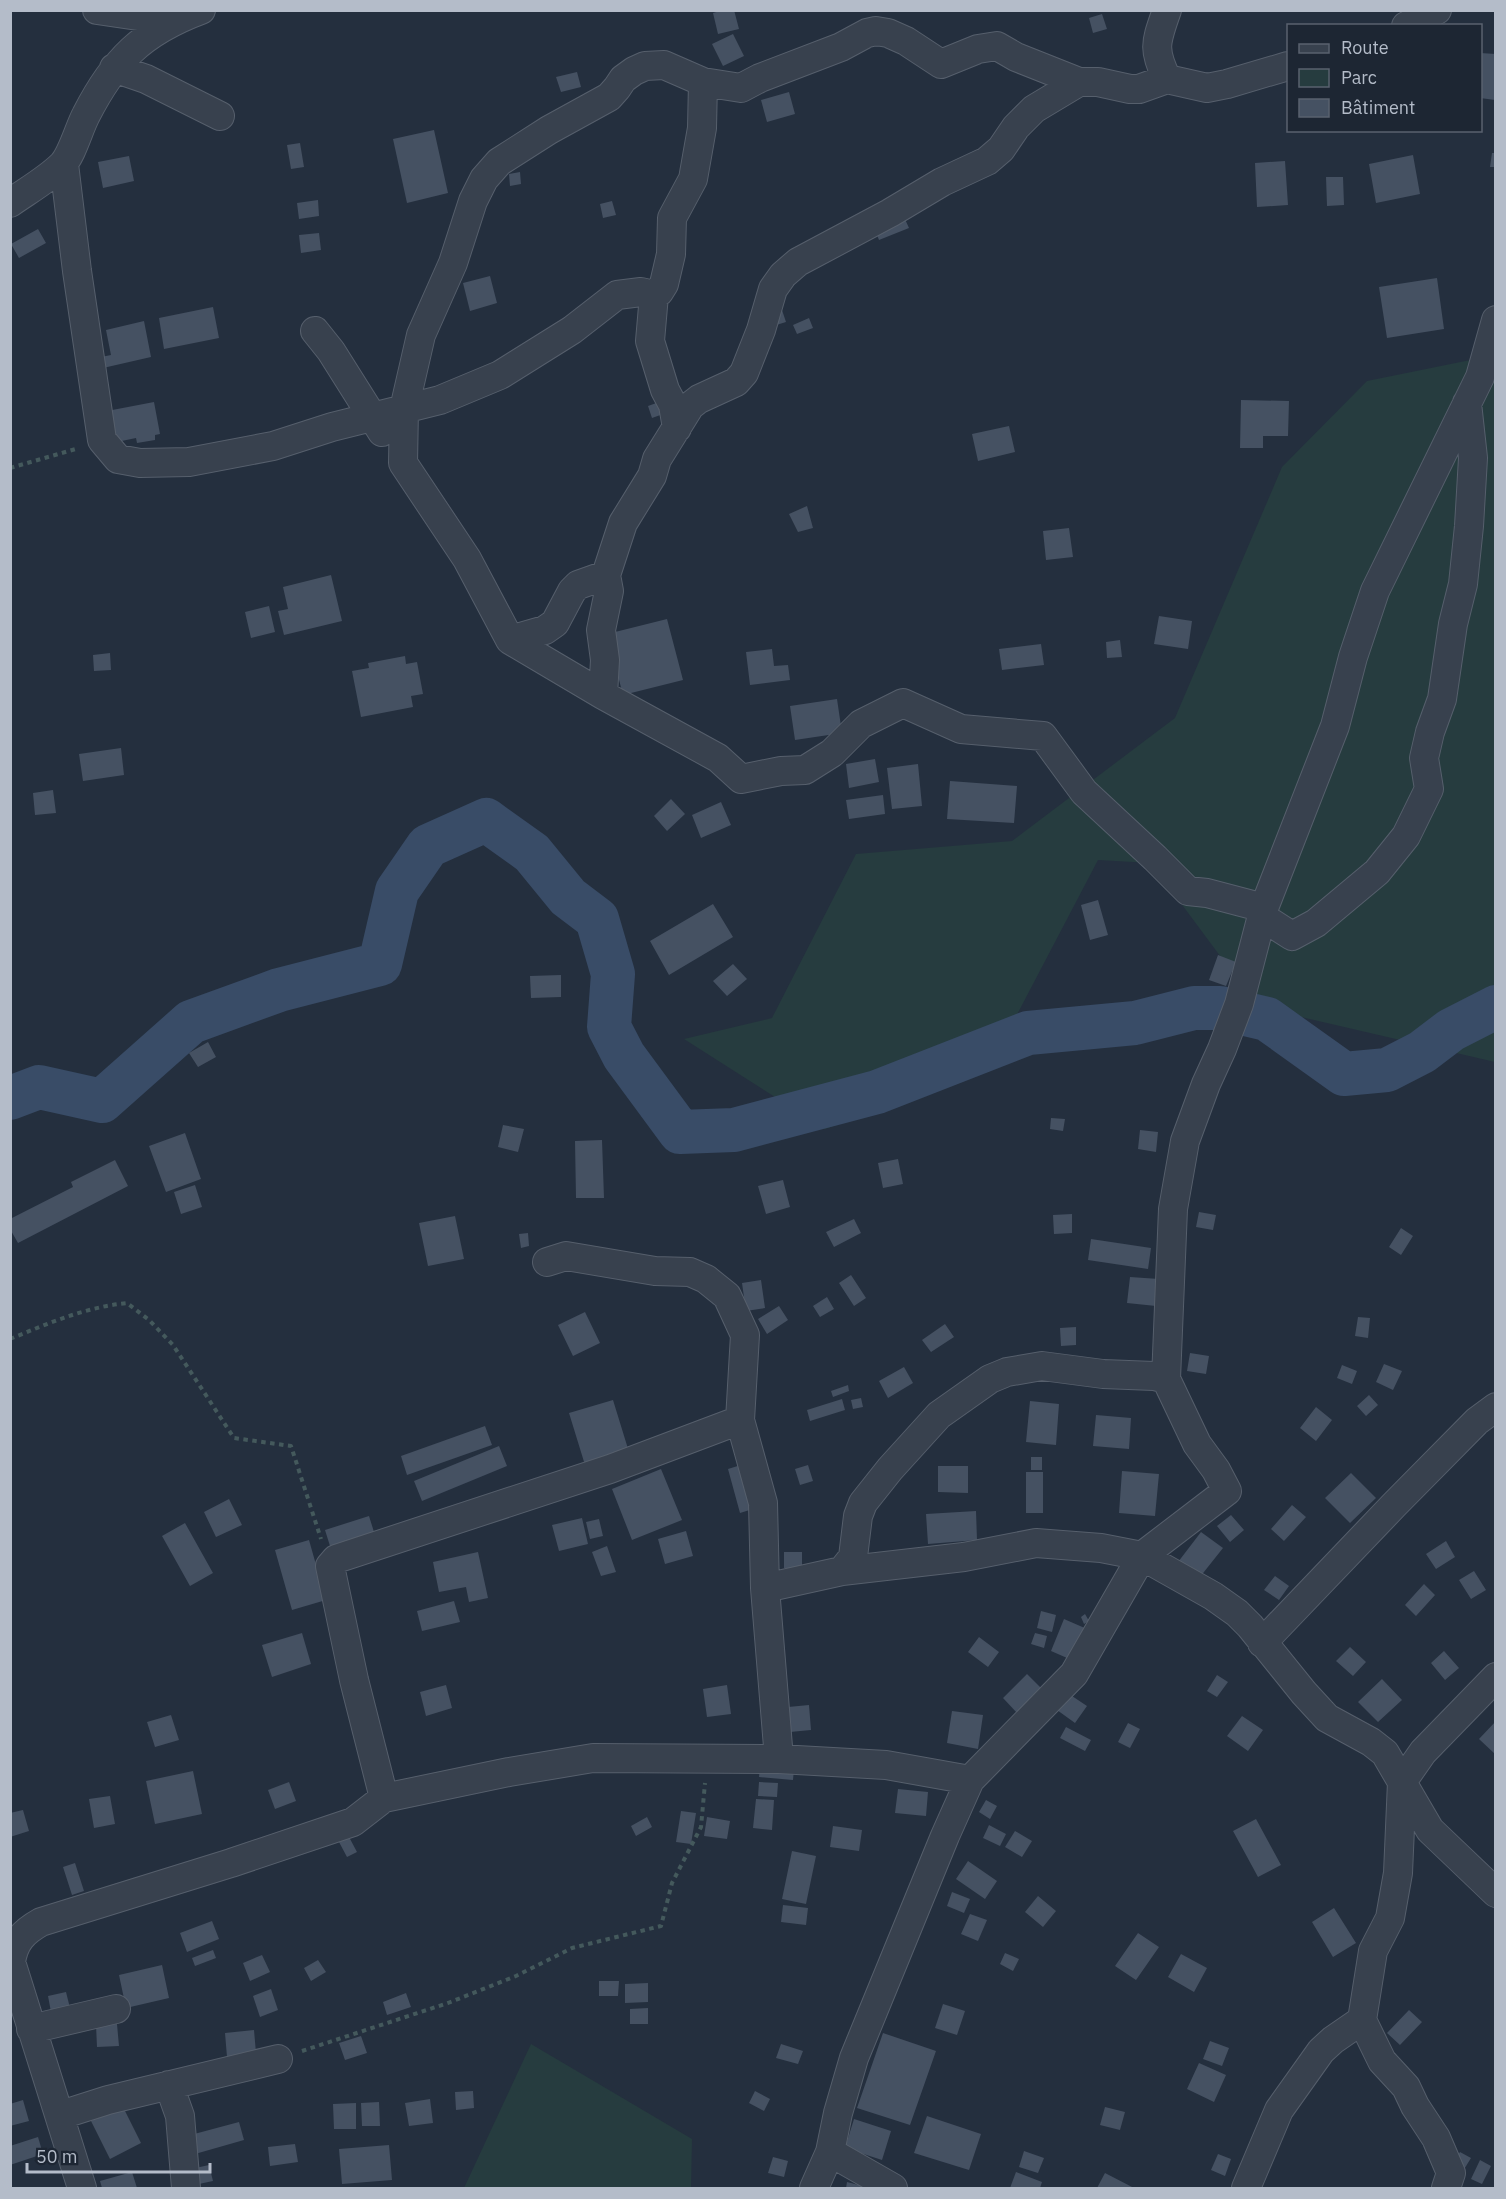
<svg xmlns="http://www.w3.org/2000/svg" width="1506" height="2199" font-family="'IBM Plex Sans',sans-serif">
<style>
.green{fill:#263c3f}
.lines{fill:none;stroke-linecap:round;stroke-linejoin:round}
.river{stroke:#394c67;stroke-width:44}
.building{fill:#455162}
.minor-casing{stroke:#565f6c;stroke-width:30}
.path{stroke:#44595c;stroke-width:4;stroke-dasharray:4.5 4.5;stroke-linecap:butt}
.minor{stroke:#38414e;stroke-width:28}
</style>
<rect width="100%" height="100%" fill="#242f3e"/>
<path class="green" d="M 1495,355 L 1495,1062 L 1258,1007 L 1151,863 L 1098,860 L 987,1072 L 825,1129 L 684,1039 L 772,1018 L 856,854 L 1012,841 L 1175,718 L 1282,467 L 1367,381 Z
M 531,2044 L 692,2139 L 691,2188 L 464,2188 Z"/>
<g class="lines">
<path class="river" d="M 10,1098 L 39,1087 L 102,1101 L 191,1022 L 279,990 L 380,964 L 397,891 L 428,846 L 486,820 L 532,853 L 568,897 L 597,919 L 613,974 L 609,1027 L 624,1056 L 680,1132 L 734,1130 L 877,1092 L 1028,1033 L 1135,1023 L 1194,1008 L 1220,1008 L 1267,1019 L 1344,1074 L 1387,1070 L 1422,1052 L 1451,1030 L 1496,1007"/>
</g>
<path class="building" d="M 723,10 L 734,10 L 739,29 L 718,34 L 713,13 Z
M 1102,14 L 1107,29 L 1093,33 L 1089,18 Z
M 733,34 L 744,56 L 723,66 L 712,44 Z
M 1480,53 L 1496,54 L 1495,100 L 1480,98 Z
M 577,72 L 581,87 L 561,92 L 556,77 Z
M 789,92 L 795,114 L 767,122 L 761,100 Z
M 434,130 L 448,193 L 407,203 L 393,139 Z
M 300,143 L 304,167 L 291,169 L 287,145 Z
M 1492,153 L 1496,153 L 1496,167 L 1490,167 Z
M 1413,155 L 1420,194 L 1376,203 L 1369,164 Z
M 129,156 L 134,181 L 103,188 L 98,162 Z
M 1285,161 L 1288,205 L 1257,207 L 1255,163 Z
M 520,172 L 521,184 L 510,186 L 509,174 Z
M 1326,177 L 1343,177 L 1344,205 L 1327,206 Z
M 318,200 L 319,216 L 299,219 L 297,203 Z
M 612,201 L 616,215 L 603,218 L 600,204 Z
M 904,217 L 909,228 L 879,240 L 873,225 Z
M 38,229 L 46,243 L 19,258 L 11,244 Z
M 319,233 L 321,250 L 301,253 L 299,235 Z
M 490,276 L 497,303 L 470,311 L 463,283 Z
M 1437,278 L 1444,329 L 1387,338 L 1379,287 Z
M 213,307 L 219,338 L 164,349 L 159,318 Z
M 782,310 L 786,322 L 773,326 L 770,314 Z
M 809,318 L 813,328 L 797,334 L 793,325 Z
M 144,321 L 151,357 L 103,368 L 101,357 L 111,355 L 106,330 Z
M 1241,400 L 1289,401 L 1288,436 L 1263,436 L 1263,448 L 1240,448 Z
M 662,401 L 666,413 L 652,418 L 648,406 Z
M 154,402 L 160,434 L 155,435 L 155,440 L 137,443 L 136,438 L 112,443 L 107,411 Z
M 1009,426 L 1015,452 L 978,461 L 972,434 Z
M 807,506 L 813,528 L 798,532 L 789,514 Z
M 1069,528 L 1073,557 L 1046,560 L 1043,531 Z
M 331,575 L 342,621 L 284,635 L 278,611 L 288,609 L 283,587 Z
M 269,606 L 275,632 L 251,638 L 245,612 Z
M 1159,616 L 1192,621 L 1188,649 L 1154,644 Z
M 667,619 L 683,680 L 623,695 L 607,634 Z
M 1120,640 L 1122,657 L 1107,658 L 1106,642 Z
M 1041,644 L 1044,665 L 1002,670 L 999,649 Z
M 772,649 L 774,666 L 788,665 L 790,680 L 750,685 L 746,652 Z
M 110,653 L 111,670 L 94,671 L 93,655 Z
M 405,656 L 406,664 L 417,662 L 423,694 L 411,696 L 413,707 L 361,717 L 352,671 L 369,668 L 368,663 Z
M 837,699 L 842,733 L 795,740 L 790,706 Z
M 121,748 L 124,775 L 83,781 L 79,754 Z
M 875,759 L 879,782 L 849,788 L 846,764 Z
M 918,764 L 922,806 L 892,809 L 887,768 Z
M 950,781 L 1017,786 L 1014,823 L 947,819 Z
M 53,790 L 56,813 L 35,815 L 33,793 Z
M 883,795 L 885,814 L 849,819 L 846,800 Z
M 671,799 L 685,814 L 667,831 L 654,816 Z
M 721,802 L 731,825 L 701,838 L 692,815 Z
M 1098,900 L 1108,935 L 1090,940 L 1081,905 Z
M 713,904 L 733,937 L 669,975 L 650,941 Z
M 1218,955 L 1236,962 L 1226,986 L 1209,980 Z
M 733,964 L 747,979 L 727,996 L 713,981 Z
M 561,975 L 561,997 L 531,998 L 530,976 Z
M 208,1042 L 216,1057 L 198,1067 L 189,1053 Z
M 1051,1118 L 1065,1119 L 1063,1131 L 1050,1129 Z
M 503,1125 L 524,1129 L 518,1152 L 498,1147 Z
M 1140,1130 L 1158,1132 L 1156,1152 L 1138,1149 Z
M 185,1133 L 201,1179 L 166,1192 L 149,1146 Z
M 602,1140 L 604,1198 L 576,1198 L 575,1141 Z
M 898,1159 L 903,1184 L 883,1188 L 878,1163 Z
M 115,1160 L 128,1186 L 18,1243 L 10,1229 L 10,1219 L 73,1187 L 71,1182 Z
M 783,1180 L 790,1207 L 766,1214 L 758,1186 Z
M 195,1185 L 202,1207 L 181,1214 L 174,1192 Z
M 1199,1212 L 1216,1215 L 1213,1230 L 1196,1227 Z
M 1072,1214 L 1072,1233 L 1054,1234 L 1053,1215 Z
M 455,1216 L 464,1259 L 428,1266 L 419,1223 Z
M 854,1219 L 861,1233 L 834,1247 L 826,1232 Z
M 1401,1228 L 1413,1236 L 1401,1255 L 1389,1247 Z
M 528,1233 L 529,1246 L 521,1248 L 519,1234 Z
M 1091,1239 L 1151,1248 L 1148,1269 L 1088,1260 Z
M 851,1275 L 866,1298 L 854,1306 L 839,1283 Z
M 1130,1277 L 1159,1279 L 1156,1306 L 1127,1303 Z
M 761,1280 L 765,1308 L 746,1311 L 742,1283 Z
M 827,1297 L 834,1309 L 820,1317 L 813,1306 Z
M 779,1306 L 788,1320 L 767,1334 L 758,1319 Z
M 585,1312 L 600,1343 L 573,1356 L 558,1325 Z
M 1358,1317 L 1370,1318 L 1368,1338 L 1355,1336 Z
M 945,1324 L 954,1337 L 931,1352 L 922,1340 Z
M 1076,1327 L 1076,1345 L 1061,1346 L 1060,1328 Z
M 1190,1353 L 1209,1356 L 1206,1374 L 1187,1371 Z
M 1384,1364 L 1402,1371 L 1393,1390 L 1376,1382 Z
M 1342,1365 L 1357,1371 L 1352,1384 L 1337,1378 Z
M 904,1367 L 913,1383 L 888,1398 L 879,1381 Z
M 848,1385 L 849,1391 L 833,1397 L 831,1391 Z
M 1369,1395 L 1378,1405 L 1366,1416 L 1357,1406 Z
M 861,1398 L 863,1407 L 853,1409 L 851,1400 Z
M 842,1399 L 845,1410 L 810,1421 L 807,1410 Z
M 613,1400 L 629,1452 L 585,1465 L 569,1413 Z
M 1030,1401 L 1059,1404 L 1056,1445 L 1026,1442 Z
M 1316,1407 L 1332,1420 L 1316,1441 L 1300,1428 Z
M 1096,1415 L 1131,1418 L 1129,1449 L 1093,1446 Z
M 485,1426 L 492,1445 L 407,1475 L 401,1456 Z
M 499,1446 L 507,1466 L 422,1501 L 414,1481 Z
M 1031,1457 L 1042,1457 L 1042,1470 L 1031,1470 Z
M 744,1464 L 756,1508 L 740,1513 L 728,1469 Z
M 808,1465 L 813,1481 L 800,1485 L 795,1469 Z
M 938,1466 L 968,1466 L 968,1493 L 938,1492 Z
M 661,1469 L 682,1520 L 632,1540 L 612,1489 Z
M 1122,1471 L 1159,1474 L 1155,1516 L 1119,1513 Z
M 1026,1472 L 1043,1472 L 1043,1513 L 1026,1513 Z
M 1351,1473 L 1376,1498 L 1350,1523 L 1325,1498 Z
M 229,1499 L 242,1525 L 216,1537 L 204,1512 Z
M 1292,1505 L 1306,1517 L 1284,1541 L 1271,1529 Z
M 976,1511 L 977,1540 L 928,1544 L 926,1514 Z
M 1231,1515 L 1244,1530 L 1230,1542 L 1217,1526 Z
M 369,1516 L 374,1532 L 330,1546 L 325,1530 Z
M 582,1518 L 588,1544 L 559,1551 L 552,1525 Z
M 599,1519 L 603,1536 L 590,1539 L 586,1522 Z
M 185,1523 L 213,1573 L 190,1586 L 162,1536 Z
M 686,1531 L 693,1556 L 665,1564 L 658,1539 Z
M 1201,1532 L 1223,1548 L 1196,1582 L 1175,1566 Z
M 309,1540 L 326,1600 L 292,1610 L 275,1550 Z
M 1446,1541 L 1455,1557 L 1436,1569 L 1426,1554 Z
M 607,1546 L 616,1572 L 601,1576 L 592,1552 Z
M 478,1552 L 488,1598 L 469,1602 L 466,1587 L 439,1592 L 433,1562 Z
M 784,1552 L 802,1552 L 802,1568 L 784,1568 Z
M 1474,1571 L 1486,1590 L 1471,1599 L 1459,1580 Z
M 1275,1576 L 1289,1586 L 1279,1600 L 1264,1590 Z
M 1424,1584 L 1435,1595 L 1416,1616 L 1405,1605 Z
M 454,1601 L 460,1622 L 422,1631 L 417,1611 Z
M 1041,1611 L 1056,1615 L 1052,1632 L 1037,1628 Z
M 1085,1614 L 1089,1621 L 1084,1624 L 1081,1617 Z
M 1064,1619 L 1087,1629 L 1074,1661 L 1051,1651 Z
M 302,1633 L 311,1664 L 272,1677 L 262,1645 Z
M 1035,1633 L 1047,1636 L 1044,1648 L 1031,1644 Z
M 979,1637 L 999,1652 L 988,1667 L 968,1652 Z
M 1350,1647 L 1366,1662 L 1353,1676 L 1336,1661 Z
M 1444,1651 L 1459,1668 L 1445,1680 L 1431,1663 Z
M 1027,1674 L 1043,1690 L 1018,1714 L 1003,1698 Z
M 1217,1675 L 1228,1682 L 1217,1697 L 1207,1691 Z
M 1382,1679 L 1402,1700 L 1378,1722 L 1358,1702 Z
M 446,1685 L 452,1708 L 426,1716 L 420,1692 Z
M 727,1685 L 731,1714 L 707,1717 L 703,1689 Z
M 1069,1694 L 1087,1706 L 1075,1723 L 1057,1710 Z
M 809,1705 L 811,1730 L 790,1732 L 788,1707 Z
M 952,1711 L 983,1715 L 978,1749 L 947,1743 Z
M 171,1715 L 179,1740 L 155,1747 L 147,1722 Z
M 1242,1716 L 1263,1730 L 1248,1751 L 1227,1736 Z
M 1496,1721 L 1496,1755 L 1479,1739 Z
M 1128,1723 L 1140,1729 L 1130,1748 L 1118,1742 Z
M 1066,1727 L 1091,1740 L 1085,1751 L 1060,1738 Z
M 760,1766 L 794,1769 L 793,1780 L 759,1777 Z
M 193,1771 L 202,1814 L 155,1824 L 146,1781 Z
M 289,1782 L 296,1801 L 275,1809 L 268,1790 Z
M 759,1782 L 778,1783 L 777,1797 L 758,1796 Z
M 898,1789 L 928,1792 L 926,1816 L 895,1813 Z
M 110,1796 L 115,1824 L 94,1828 L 89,1799 Z
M 756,1799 L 774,1800 L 772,1830 L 753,1828 Z
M 986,1800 L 997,1806 L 990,1819 L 979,1812 Z
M 23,1810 L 29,1831 L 10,1837 L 10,1813 Z
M 681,1811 L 696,1813 L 691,1844 L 676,1842 Z
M 647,1817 L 652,1827 L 636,1836 L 631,1826 Z
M 707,1817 L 730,1821 L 727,1839 L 704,1836 Z
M 1256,1819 L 1281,1865 L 1258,1877 L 1233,1831 Z
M 989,1825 L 1006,1834 L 1000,1846 L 983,1838 Z
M 833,1826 L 862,1830 L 859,1851 L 830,1847 Z
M 1015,1831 L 1032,1841 L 1022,1857 L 1005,1847 Z
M 349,1837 L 357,1852 L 347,1857 L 339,1842 Z
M 792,1851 L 816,1856 L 806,1904 L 782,1899 Z
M 968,1861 L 997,1881 L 985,1899 L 956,1879 Z
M 75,1863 L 84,1891 L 72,1895 L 63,1867 Z
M 952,1892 L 970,1899 L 964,1913 L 947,1906 Z
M 1038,1896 L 1056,1911 L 1043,1927 L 1025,1912 Z
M 783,1905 L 808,1908 L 806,1925 L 781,1922 Z
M 1334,1908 L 1356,1943 L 1333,1957 L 1312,1922 Z
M 970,1914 L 987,1920 L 978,1941 L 961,1934 Z
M 212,1921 L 219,1939 L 187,1952 L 180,1933 Z
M 1138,1933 L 1159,1947 L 1136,1980 L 1115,1966 Z
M 213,1950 L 216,1958 L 195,1966 L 192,1958 Z
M 1005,1953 L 1019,1959 L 1013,1971 L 1000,1964 Z
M 1181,1954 L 1207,1968 L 1194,1992 L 1168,1977 Z
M 262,1955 L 270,1972 L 250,1981 L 243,1963 Z
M 318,1960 L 326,1972 L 311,1981 L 304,1968 Z
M 162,1965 L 169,1998 L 126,2008 L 119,1975 Z
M 599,1981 L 619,1981 L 618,1996 L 599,1996 Z
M 648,1983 L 648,2002 L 625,2003 L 625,1984 Z
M 271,1989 L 278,2010 L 260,2017 L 253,1996 Z
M 66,1992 L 70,2008 L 51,2012 L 48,1996 Z
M 406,1993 L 411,2007 L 387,2015 L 383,2002 Z
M 943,2004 L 965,2011 L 957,2035 L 935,2028 Z
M 648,2008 L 648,2024 L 630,2024 L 630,2009 Z
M 1409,2010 L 1422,2022 L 1400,2045 L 1387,2033 Z
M 117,2024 L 119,2046 L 97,2047 L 96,2025 Z
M 254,2030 L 256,2053 L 227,2057 L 225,2033 Z
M 883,2033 L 936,2051 L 910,2125 L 857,2108 Z
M 361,2036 L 367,2053 L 345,2060 L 339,2043 Z
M 1210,2041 L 1229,2048 L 1222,2066 L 1203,2059 Z
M 781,2044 L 803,2051 L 798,2064 L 776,2058 Z
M 1199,2063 L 1226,2075 L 1214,2102 L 1187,2089 Z
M 473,2091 L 474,2108 L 456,2110 L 455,2092 Z
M 755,2091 L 770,2099 L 764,2111 L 749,2103 Z
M 430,2099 L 433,2123 L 409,2126 L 405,2103 Z
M 23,2100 L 29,2121 L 10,2126 L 10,2104 Z
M 379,2102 L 380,2126 L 362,2126 L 361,2103 Z
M 356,2103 L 356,2129 L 334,2129 L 333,2104 Z
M 122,2105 L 141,2143 L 110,2159 L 91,2121 Z
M 1105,2107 L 1125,2112 L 1120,2130 L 1100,2125 Z
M 927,2116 L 981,2134 L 969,2170 L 914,2153 Z
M 854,2119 L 891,2131 L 882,2160 L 845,2148 Z
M 239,2122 L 244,2140 L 188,2156 L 183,2137 Z
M 38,2137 L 43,2154 L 10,2165 L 10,2146 Z
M 295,2144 L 298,2162 L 270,2166 L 268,2147 Z
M 389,2145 L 392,2180 L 342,2184 L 339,2149 Z
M 1024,2151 L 1044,2158 L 1038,2173 L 1019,2167 Z
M 1460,2152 L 1471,2158 L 1463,2171 L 1452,2164 Z
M 1218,2154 L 1231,2159 L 1225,2176 L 1211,2170 Z
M 773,2157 L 788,2161 L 784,2177 L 768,2173 Z
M 1480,2160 L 1491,2166 L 1482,2184 L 1471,2179 Z
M 209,2165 L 213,2181 L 194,2185 L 191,2169 Z
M 132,2172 L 137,2188 L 102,2188 L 100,2181 Z
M 1016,2172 L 1042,2182 L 1040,2188 L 1010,2188 Z
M 1105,2173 L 1134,2188 L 1097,2188 Z
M 847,2182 L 870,2188 L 846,2188 Z"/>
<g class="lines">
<g class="minor-casing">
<path id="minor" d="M 97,10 L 172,21
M 1406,26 L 1437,10
M 114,68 L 146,79 L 220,116
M 1167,79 C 1152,48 1156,42 1167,10
M 64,164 L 77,271 L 102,440 L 118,459 L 140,463 L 189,462 L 273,446 L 332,427 L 440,400 L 500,375 L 572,330 L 617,295 L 641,292 L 654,295 L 659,292 L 664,284 L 671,254 L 672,218 L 693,179 L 702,128 L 703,82
M 10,203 C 27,191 48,179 62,165 C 72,155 79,128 86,115 C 114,60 142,32 201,10
M 654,295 L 650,341 L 665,390 L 673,405 L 677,428
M 315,331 L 331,351 L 382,432
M 510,640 L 545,630 L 555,623 L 572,591 L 578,585 L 606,575
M 603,695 L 605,660 L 601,630 L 609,591 L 606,575 L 623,523 L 652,476 L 657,459 L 690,406 L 699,399 L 736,382 L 744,373 L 761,330 L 773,289 L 783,275 L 798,262 L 890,213 L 942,182 L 987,161 L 1001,149 L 1016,127 L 1034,109 L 1079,82
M 1264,908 L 1207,893 L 1188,891 L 1155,858 L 1084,792 L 1043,736 L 961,729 L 903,703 L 861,724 L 832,753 L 805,770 L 781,771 L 741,779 L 718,758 L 603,695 L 510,640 L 467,559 L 403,463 L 404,409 L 421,335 L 453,263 L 473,201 L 484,179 L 499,162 L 549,130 L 609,97 L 617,88 L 623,79 L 634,71 L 645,66 L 664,65 L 703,82 L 741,88 L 760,78 L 841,47 L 867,33 L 876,31 L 888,33 L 906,41 L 941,64 L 978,49 L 997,46 L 1016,57 L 1079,82 L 1098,82 L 1130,89 L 1139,89 L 1167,79 L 1207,88 L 1227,84 L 1288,66
M 1261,916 L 1292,936 L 1316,923 L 1377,872 L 1406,836 L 1429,789 L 1424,758 L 1430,732 L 1442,699 L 1453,624 L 1463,584 L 1469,526 L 1473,458 L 1467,403
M 547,1262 L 566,1256 L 655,1271 L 690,1272 L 706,1279 L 727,1296 L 745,1335 L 740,1420 L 763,1503 L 765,1588 L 779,1759
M 842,1571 L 853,1557 L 858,1516 L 863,1503 L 890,1469 L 939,1415 L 990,1379 L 1007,1372 L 1042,1366 L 1103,1374 L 1154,1376 L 1166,1379
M 765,1588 L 842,1571 L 964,1557 L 1036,1543 L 1101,1548 L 1142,1556 L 1213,1596 L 1237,1613 L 1250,1626 L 1304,1693 L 1327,1718 L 1371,1742 L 1385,1753 L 1430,1830 L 1496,1893
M 1262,1643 L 1394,1505 L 1477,1421 L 1496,1407
M 384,1798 L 354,1680 L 330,1566 L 336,1559 L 610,1469 L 740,1420
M 31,2029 L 116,2009
M 169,2085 L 180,2116 L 186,2188
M 61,2115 L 108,2100 L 278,2059
M 830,2152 L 893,2188
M 82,2188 L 11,1962 C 14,1942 23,1932 41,1922 L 231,1863 L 353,1822 L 384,1798 L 509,1772 L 593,1758 L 779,1759 L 886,1765 L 970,1780
M 814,2188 L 830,2152 L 838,2113 L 854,2058 L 945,1836 L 970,1780 L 1074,1674 L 1142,1556 L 1227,1491 L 1216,1470 L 1197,1444 L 1166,1379 L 1173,1209 L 1185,1141 L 1206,1084 L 1222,1049 L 1239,1004 L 1264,908 L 1335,726 L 1353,657 L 1375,591 L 1480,377 L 1496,320
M 1246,2188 L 1279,2110 L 1321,2051 L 1333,2040 L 1362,2020
M 1446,2188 L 1451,2173 L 1436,2138 L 1415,2106 L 1406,2087 L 1382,2061 L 1362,2020 L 1373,1951 L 1390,1918 L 1398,1873 L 1402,1782 L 1423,1752 L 1496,1677"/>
</g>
<path class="path" d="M 10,468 L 79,448
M 10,1339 C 49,1323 86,1307 127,1303 L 149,1320 L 173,1345 L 234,1438 L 291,1446 L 321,1539
M 302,2051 L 448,2003 L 516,1976 L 572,1948 L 661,1926 L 672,1883 L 701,1827 L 705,1783"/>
<use href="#minor" class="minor"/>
</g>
<rect width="1506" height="2199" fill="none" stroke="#b4bcc9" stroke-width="24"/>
<rect x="1287" y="24" width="195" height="108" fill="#1d2633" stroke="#59626f" stroke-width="1.5"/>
<rect x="1299" y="44" width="30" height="9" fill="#38414e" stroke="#59626f" stroke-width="1.5"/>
<text x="1341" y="54" font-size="18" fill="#b4bcc9">Route</text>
<rect x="1299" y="69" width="30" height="18" fill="#263c3f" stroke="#59626f" stroke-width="1.5"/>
<text x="1341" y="84" font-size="18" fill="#b4bcc9">Parc</text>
<rect x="1299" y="99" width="30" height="18" fill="#455162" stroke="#59626f" stroke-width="1.5"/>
<text x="1341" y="114" font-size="18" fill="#b4bcc9">Bâtiment</text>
<path d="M27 2163v9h183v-9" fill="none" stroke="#b4bcc9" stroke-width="3"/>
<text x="36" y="2163" font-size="18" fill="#b4bcc9" stroke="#1d2633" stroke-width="4.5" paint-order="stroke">50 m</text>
</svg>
